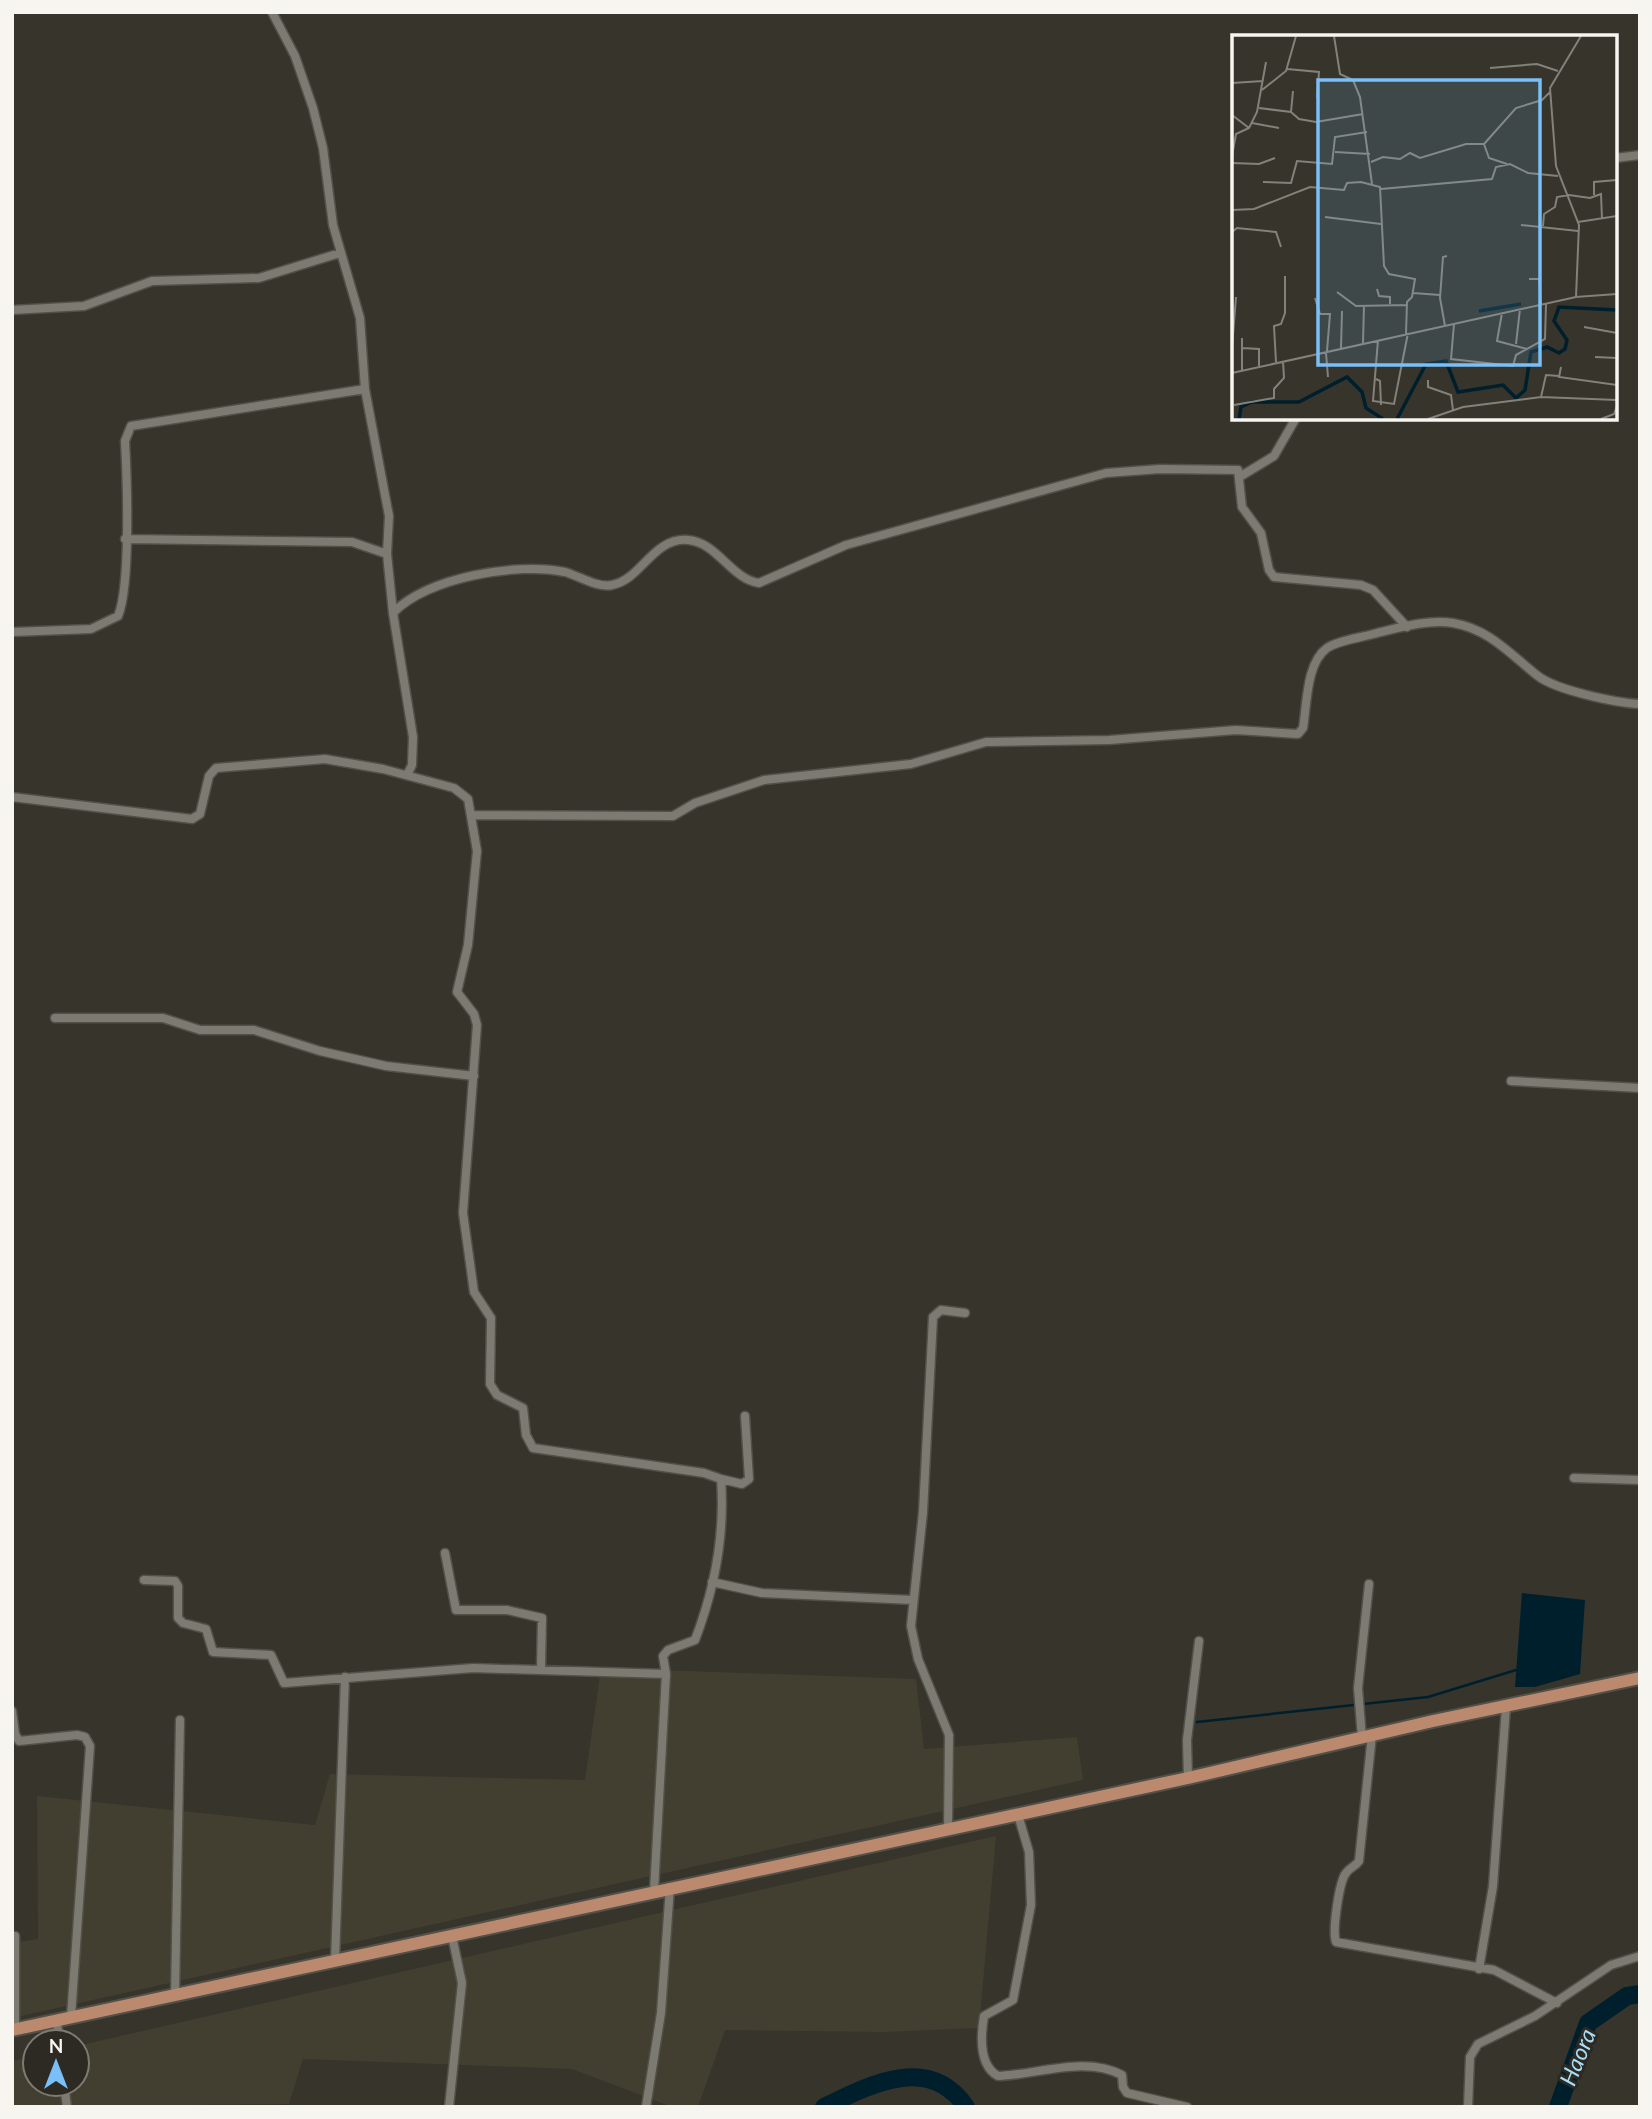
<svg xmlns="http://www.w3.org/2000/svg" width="1652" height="2119" font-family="Lato,sans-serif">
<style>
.built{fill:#423f30}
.water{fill:#001f2d}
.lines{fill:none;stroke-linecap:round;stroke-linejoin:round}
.stream{stroke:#001f2d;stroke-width:2.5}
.river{stroke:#001f2d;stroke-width:18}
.street-casing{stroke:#515049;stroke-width:11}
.primary-casing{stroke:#515049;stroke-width:16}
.street{stroke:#7d7b71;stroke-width:8}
.primary{stroke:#bb896d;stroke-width:12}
.labels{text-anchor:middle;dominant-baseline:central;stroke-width:6;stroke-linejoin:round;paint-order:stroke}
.water-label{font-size:23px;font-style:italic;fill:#a9ddf7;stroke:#2c2a22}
.inset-river{fill:none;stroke:#001f2d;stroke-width:3.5}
.inset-road{fill:none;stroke:#838179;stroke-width:2}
.view{fill:#7abff8;fill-opacity:0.15;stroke:#7abff8;stroke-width:3.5}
.inset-edge{fill:none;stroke:#f6f5ef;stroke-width:3.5}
</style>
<rect width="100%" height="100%" fill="#36342b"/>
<path class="built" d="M 601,1668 L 916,1679 L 924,1749 L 1077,1737 L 1083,1780 L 12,2018 L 12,1943 L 38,1939 L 37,1796 L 315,1825 L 330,1774 L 585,1780 Z
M 996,1836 L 979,2028 L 884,2032 L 725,2030 L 698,2107 L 672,2107 L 572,2069 L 303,2059 L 289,2104 L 12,2107 L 12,2061 L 35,2056 L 35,2084 L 77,2084 L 77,2046 Z"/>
<path class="water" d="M 1522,1593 L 1585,1600 L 1580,1674 L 1535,1687 L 1515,1687 Z"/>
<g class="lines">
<path class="stream" d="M 1197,1722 L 1428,1697 L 1516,1670"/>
<path class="river" d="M 824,2107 C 870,2085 929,2053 966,2107
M 1558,2107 L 1588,2023 L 1627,1996 L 1640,1994"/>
<g class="street-casing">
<path id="street" d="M 272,12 L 295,56 L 313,108 L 323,148 L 333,225 L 360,318 L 365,389 L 389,516 L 387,554 L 393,613 L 413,737 L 412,765 L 407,775
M 1615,158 L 1640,155
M 12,310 L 84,306 L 152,281 L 259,278 L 340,253
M 1241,476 L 1274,456 L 1296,418
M 125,539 L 352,542 L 387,554
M 393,613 C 427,577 518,562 565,572 C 579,576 597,588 612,585 C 641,580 653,537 688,540 C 717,542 731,579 759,583 L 846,545 L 1106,473 L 1160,469 L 1238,470 L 1242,507 L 1261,533 L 1269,570 L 1274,577 L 1361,585 L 1373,590 L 1407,627
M 12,632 L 91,629 L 118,616 C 131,585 127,478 125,441 L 131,426 L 365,389
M 12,797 L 192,819 L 200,814 L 209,776 L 216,768 L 325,759 L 383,769 L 454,788 L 468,799 L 477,851 L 468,945 L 457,992 L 474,1014 L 477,1025 L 463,1213 L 474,1292 L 491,1318 L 490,1384 L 497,1395 L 523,1408 L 526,1435 L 533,1448 L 704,1473 L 721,1479 C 725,1534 715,1588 695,1640 L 668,1650 L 663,1656 L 666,1674 L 654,1891
M 473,815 L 673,816 L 695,803 L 764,780 L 911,764 L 986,742 L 1109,740 L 1236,730 L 1298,734 L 1303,728 C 1307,705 1306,663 1327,648 C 1339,640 1360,638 1373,634 C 1398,628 1427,619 1453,623 C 1489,629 1510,654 1538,676 C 1556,690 1616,703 1640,704
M 55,1018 L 163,1018 L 200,1030 L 254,1030 L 320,1051 L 386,1066 L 474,1076
M 1511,1081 L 1640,1088
M 1574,1478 L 1640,1480
M 721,1479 L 742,1484 L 749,1479 L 745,1416
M 445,1553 L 456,1610 L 507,1610 L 542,1618 L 541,1668
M 144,1580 L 175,1581 L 178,1586 L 178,1618 L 183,1623 L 206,1629 L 213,1652 L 271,1655 L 284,1683 L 473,1668 L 666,1674
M 712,1582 L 762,1593 L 913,1600
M 12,1711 L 15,1734 L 19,1741 L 77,1735 L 85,1737 L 90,1746 L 71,2017
M 1372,1735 L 1359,1861 C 1355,1867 1350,1867 1346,1873 C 1339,1882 1332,1931 1336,1942 L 1494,1970 L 1557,2003
M 1362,1738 L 1358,1688 L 1369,1584
M 1188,1778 L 1187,1740 L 1199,1641
M 1018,1815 L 1029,1852 L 1031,1905 L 1013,2000 L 984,2016 C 981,2034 978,2065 998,2076 C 1036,2075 1085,2055 1122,2075 L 1123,2087 L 1127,2093 L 1187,2107
M 948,1830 L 949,1735 L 918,1659 L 911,1626 L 923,1512 L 933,1317 L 941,1310 L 965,1313
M 335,1961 L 345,1677
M 1479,1969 L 1493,1886 L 1506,1707
M 175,1995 L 180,1720
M 57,2020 L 59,2042
M 15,2029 L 15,1936
M 64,2084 L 67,2107
M 449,2107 L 462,1983 L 452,1936
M 646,2107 L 661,2013 L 670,1887
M 1468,2107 L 1470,2057 L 1478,2044 L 1535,2016 L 1611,1965 L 1640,1956"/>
</g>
<g class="primary-casing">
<path id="primary" d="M 12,2030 L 1188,1778 L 1433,1721 L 1640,1678"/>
</g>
<use href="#street" class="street"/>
<use href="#primary" class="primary"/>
</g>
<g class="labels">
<g class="water-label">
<text transform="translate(1577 2057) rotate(-68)">Haora</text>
</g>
</g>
<g transform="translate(1232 35)">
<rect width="385" height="385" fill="#36342b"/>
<path class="inset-river" d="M 247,276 L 289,269M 7,384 L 9,372 L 20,367 L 67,367 L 115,342 L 130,357 L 134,373 L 151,384M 165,384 L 194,329 L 214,326 L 226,357 L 271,350 L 284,363 L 293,355 L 299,317 L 315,312 L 327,318 L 333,314 L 335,305 L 322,286 L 327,272 L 385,275"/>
<path class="inset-road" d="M 102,1 L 108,39 L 121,45 L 128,62 L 140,149M 349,1 L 318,53 L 324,131 L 347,190 L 344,262 L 385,259M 258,33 L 305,29 L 326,36M 55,34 L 87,37 L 85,63M 0,48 L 31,46M 30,55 L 54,36 L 64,1M 27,73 L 59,77 L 67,84 L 84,87 L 131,79M 59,77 L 61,56M 0,80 L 17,93M 20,88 L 47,93M 103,117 L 138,119M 0,121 L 4,99 L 17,93 L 25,77 L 34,27M 139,127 L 151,122 L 168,124 L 178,118 L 188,123 L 234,109 L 252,109M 0,128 L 27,129 L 43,123M 275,129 L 257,123 L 252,109 L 284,73 L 310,65 L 318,57M 31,147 L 59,148 L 65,126 L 100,129 L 103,102 L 135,97M 149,154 L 260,144 L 264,132 L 278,129 L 296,138 L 326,141M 362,160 L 362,147 L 385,145M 0,175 L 22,174 L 78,152 L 112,155 L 115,148 L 129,147 L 148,152 L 152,231 L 157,239 L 183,244 L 180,262 L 175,267 L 174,299M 93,182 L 149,189M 346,187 L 385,181M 289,190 L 346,196M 311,191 L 312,179 L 323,172 L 325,162 L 337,160 L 358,163 L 369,159 L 370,184M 0,197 L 5,193 L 44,197 L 49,212M 297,244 L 307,244 L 309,269M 145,254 L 147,261 L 158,262 L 158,269M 105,257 L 124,271 L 175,270M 181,258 L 208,260M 83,263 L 88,279 L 98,279 L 95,316M 270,278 L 265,306 L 295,314M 222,289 L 219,324 L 281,331 L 284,320 L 313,304 L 314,269M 213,291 L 208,263 L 211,222 L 215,221M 352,292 L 385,298M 385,301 L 385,342M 10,303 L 10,335M 146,305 L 141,366 L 162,369 L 176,298M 131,308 L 132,270M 284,309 L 288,274M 0,313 L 4,262M 10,313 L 27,314 L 27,331M 109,313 L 110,276M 94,318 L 96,342M 363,322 L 385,323M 44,327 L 42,291 L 49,289 L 53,278 L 53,241M 329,332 L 327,342 L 385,350M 0,338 L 344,262M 144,344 L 148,346 L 149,370M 196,345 L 196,352 L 219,360 L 221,375M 309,362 L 314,340 L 327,341M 2,370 L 42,363 L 42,354 L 52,343 L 51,326M 196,384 L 231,372 L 309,362 L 385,365M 369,384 L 382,379 L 385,371"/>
<path class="view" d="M 86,45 L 308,45 L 308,330 L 86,330 Z"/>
<rect width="385" height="385" class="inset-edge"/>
</g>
<rect width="1652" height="2119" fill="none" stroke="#f6f5ef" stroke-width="28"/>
<g transform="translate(56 2063)"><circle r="33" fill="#2c2a22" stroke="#7d7b74" stroke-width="2"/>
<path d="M0-5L12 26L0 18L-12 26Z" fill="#7abff8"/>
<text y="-10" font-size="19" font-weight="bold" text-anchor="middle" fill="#f6f5ef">N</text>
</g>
</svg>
